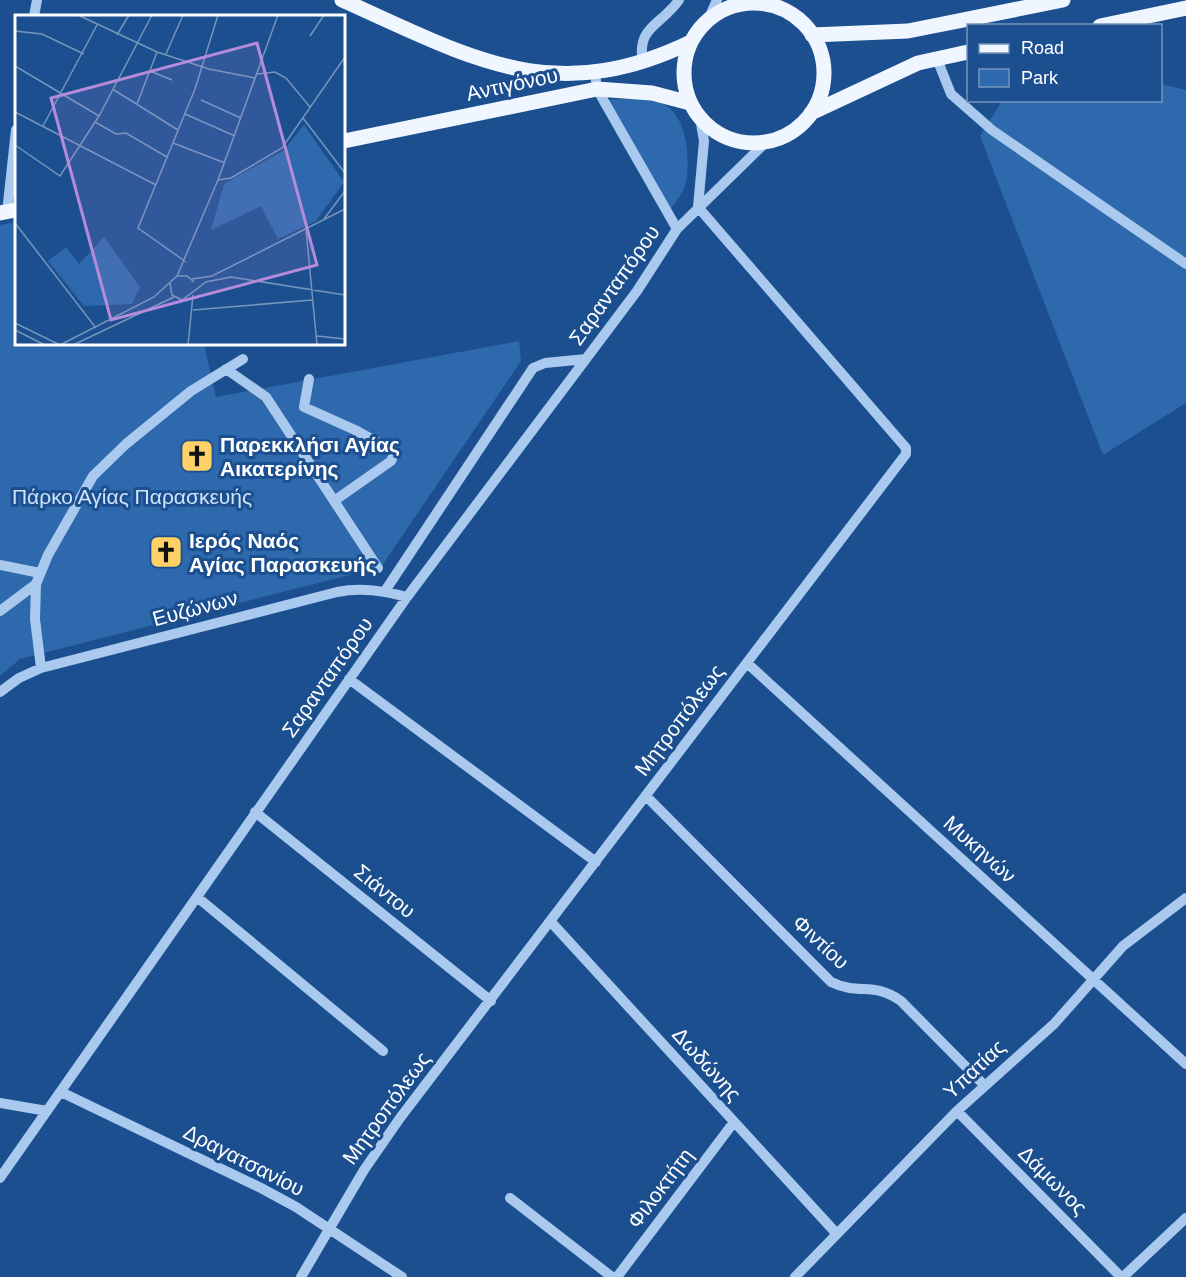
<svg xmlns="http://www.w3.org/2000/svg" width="1186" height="1277" font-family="Arial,sans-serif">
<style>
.green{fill:#2e69ad}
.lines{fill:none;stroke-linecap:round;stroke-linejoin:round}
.minor{stroke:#a9c9ee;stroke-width:10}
.major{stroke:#f0f6ff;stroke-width:15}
.labels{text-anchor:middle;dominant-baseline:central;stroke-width:6;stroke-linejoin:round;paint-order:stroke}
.street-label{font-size:21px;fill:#fff;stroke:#1b4f8f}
.poi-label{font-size:21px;font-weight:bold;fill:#fff;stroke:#1b4f8f;text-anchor:start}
.park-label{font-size:21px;fill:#cfe3fa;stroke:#1b4f8f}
.inset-road{fill:none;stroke:#7695bc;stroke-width:1.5}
.view{fill:#b68bdc;fill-opacity:0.15;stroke:#b68bdc;stroke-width:3}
.inset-edge{fill:none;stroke:#fff;stroke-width:3}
</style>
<rect width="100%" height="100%" fill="#1b4f8f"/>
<path class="green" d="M 1161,84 L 1186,90 L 1186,403 L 1103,455 L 980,136 L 1002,101 L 1160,100 Z
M 640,98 C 649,100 660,101 667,106 C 688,120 691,164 685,186 C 682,195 675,202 670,210 L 607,100 Z
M 16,222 L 16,344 L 204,344 L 216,397 L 519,341 L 521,361 L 381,567 L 20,659 L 0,676 L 0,225 Z"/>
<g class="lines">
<path class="minor" d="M 34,16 L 37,0
M 708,20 L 717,0
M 937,59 L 951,94 L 992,130 L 1186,264
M 643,63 C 636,26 661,26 679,0
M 595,73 L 597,89 L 677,229
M 698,207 L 704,141 L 700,118
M 7,212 L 16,130
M 226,369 L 266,397 L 378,568
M 309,379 L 304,407 L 355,430 L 395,452 L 391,461 L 334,501
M 0,565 L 40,573
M 385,591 L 533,368 L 545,363 L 586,359
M 0,611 L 36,584
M 747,663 L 1186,1064
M 41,668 L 35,619 L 36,584 L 48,555 L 93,476 L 126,444 L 191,391 L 243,359
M 349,679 L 596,862
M 0,692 L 19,678 L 41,668 L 337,592 C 361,587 384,591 407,597
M 646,796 L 831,982 C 860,996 873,981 901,1001 L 984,1085
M 255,812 L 491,1001
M 197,897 L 383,1051
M 551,922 L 836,1233
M 61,1092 L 261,1188 L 296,1207 L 402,1277
M 0,1103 L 47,1111
M 957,1111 L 1121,1277
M 0,1178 L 407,597 L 637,291 L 677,229 L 766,142
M 510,1198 L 612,1277
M 301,1277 L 364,1170 L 400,1118 L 906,454 L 906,448 L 698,207
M 617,1277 L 734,1122
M 795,1277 L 957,1111 L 1054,1024 L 1123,946 L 1186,898
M 1123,1277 L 1186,1218"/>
<path class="major" d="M 342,0 C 470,57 552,109 691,42
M684 73a70 70 0 1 1 140 0a70 70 0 1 1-140 0Z
M 1100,26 L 1186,8
M 812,35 L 908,31 L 1063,0
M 811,113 L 918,63 L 968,52
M 344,141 L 597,89 L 652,93 L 690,103
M 0,213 L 16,210"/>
</g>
<defs>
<g id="church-square" transform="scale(1.725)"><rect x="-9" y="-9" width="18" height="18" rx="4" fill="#ffd166" stroke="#1b4f8f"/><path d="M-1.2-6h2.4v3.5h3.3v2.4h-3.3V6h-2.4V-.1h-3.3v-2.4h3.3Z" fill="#111"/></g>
</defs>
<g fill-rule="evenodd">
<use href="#church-square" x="197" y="456"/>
<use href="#church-square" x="166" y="552"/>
</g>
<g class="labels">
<g class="street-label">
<text transform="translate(512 84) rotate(-12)">Αντιγόνου</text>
<text transform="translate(614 285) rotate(-55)">Σαρανταπόρου</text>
<text transform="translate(195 608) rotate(-15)">Ευζώνων</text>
<text transform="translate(327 677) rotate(-55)">Σαρανταπόρου</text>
<text transform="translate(679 720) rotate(-53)">Μητροπόλεως</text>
<text transform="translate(980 849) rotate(42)">Μυκηνών</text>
<text transform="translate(385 891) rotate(39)">Σιάντου</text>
<text transform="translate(821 942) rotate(43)">Φιντίου</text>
<text transform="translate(707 1064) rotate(48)">Δωδώνης</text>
<text transform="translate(974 1069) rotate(-43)">Υπατίας</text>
<text transform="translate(386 1108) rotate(-54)">Μητροπόλεως</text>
<text transform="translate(244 1160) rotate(27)">Δραγατσανίου</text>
<text transform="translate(1053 1180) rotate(45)">Δάμωνος</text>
<text transform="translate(660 1188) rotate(-53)">Φιλοκτήτη</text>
</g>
<g class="poi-label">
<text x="220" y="444">Παρεκκλήσι Αγίας<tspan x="220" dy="24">Αικατερίνης</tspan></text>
<text x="189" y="540">Ιερός Ναός<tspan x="189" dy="24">Αγίας Παρασκευής</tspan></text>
</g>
<g class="park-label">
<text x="132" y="496">Πάρκο Αγίας Παρασκευής</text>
</g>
</g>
<g transform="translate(15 15)">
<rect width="330" height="330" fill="#1b4f8f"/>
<path d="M 289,110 L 329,167 L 301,206 L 263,224 L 246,191 L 196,215 L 209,169 L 268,136 ZM 89,222 L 125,272 L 117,289 L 69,291 L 33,246 L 51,232 L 64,249 Z" fill="#2e69ad"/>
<path class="inset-road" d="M 63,0 L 142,37 L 194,54 L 240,63M 0,16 L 27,19 L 69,39M 102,20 L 114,0M 295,21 L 309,0M 151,39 L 168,0M 0,51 L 84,101M 135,56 L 157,65M 242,59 L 260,57 L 271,63 L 295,92M 99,75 L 163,115M 186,85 L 226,103M 122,89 L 142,37M 0,97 L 141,170M 170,99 L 220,121M 288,103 L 330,158M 80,107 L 101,119 L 111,118 L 152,142M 28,111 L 82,10M 158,128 L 210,148M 0,130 L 45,161 L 84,101 L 137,0M 203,165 L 216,163 L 267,133 L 330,42M 309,204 L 330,176M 0,208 L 81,313M 291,214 L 302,330M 171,247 L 123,213 L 180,74 L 203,0M 162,261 L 203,165 L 263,0M 177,264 L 197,261 L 330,194M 155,268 L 157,280 L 167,285 L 191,267 L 216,262 L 330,280M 178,295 L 297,285M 0,308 L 45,330M 0,315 L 30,330M 302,321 L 330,324M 45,330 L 139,282 L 162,261 L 172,261 L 179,267M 58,330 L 159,282M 173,330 L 178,280"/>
<path class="view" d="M 242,28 L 302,250 L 96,305 L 36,83 Z"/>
<rect width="330" height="330" class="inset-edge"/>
</g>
<rect x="967" y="24" width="195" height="78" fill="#1b4f8f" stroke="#7695bc" stroke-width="1.5"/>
<rect x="979" y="44" width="30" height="9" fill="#f0f6ff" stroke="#7695bc" stroke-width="1.5"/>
<text x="1021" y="54" font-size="18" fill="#ffffff">Road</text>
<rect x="979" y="69" width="30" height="18" fill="#2e69ad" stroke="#7695bc" stroke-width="1.5"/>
<text x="1021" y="84" font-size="18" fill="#ffffff">Park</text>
</svg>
